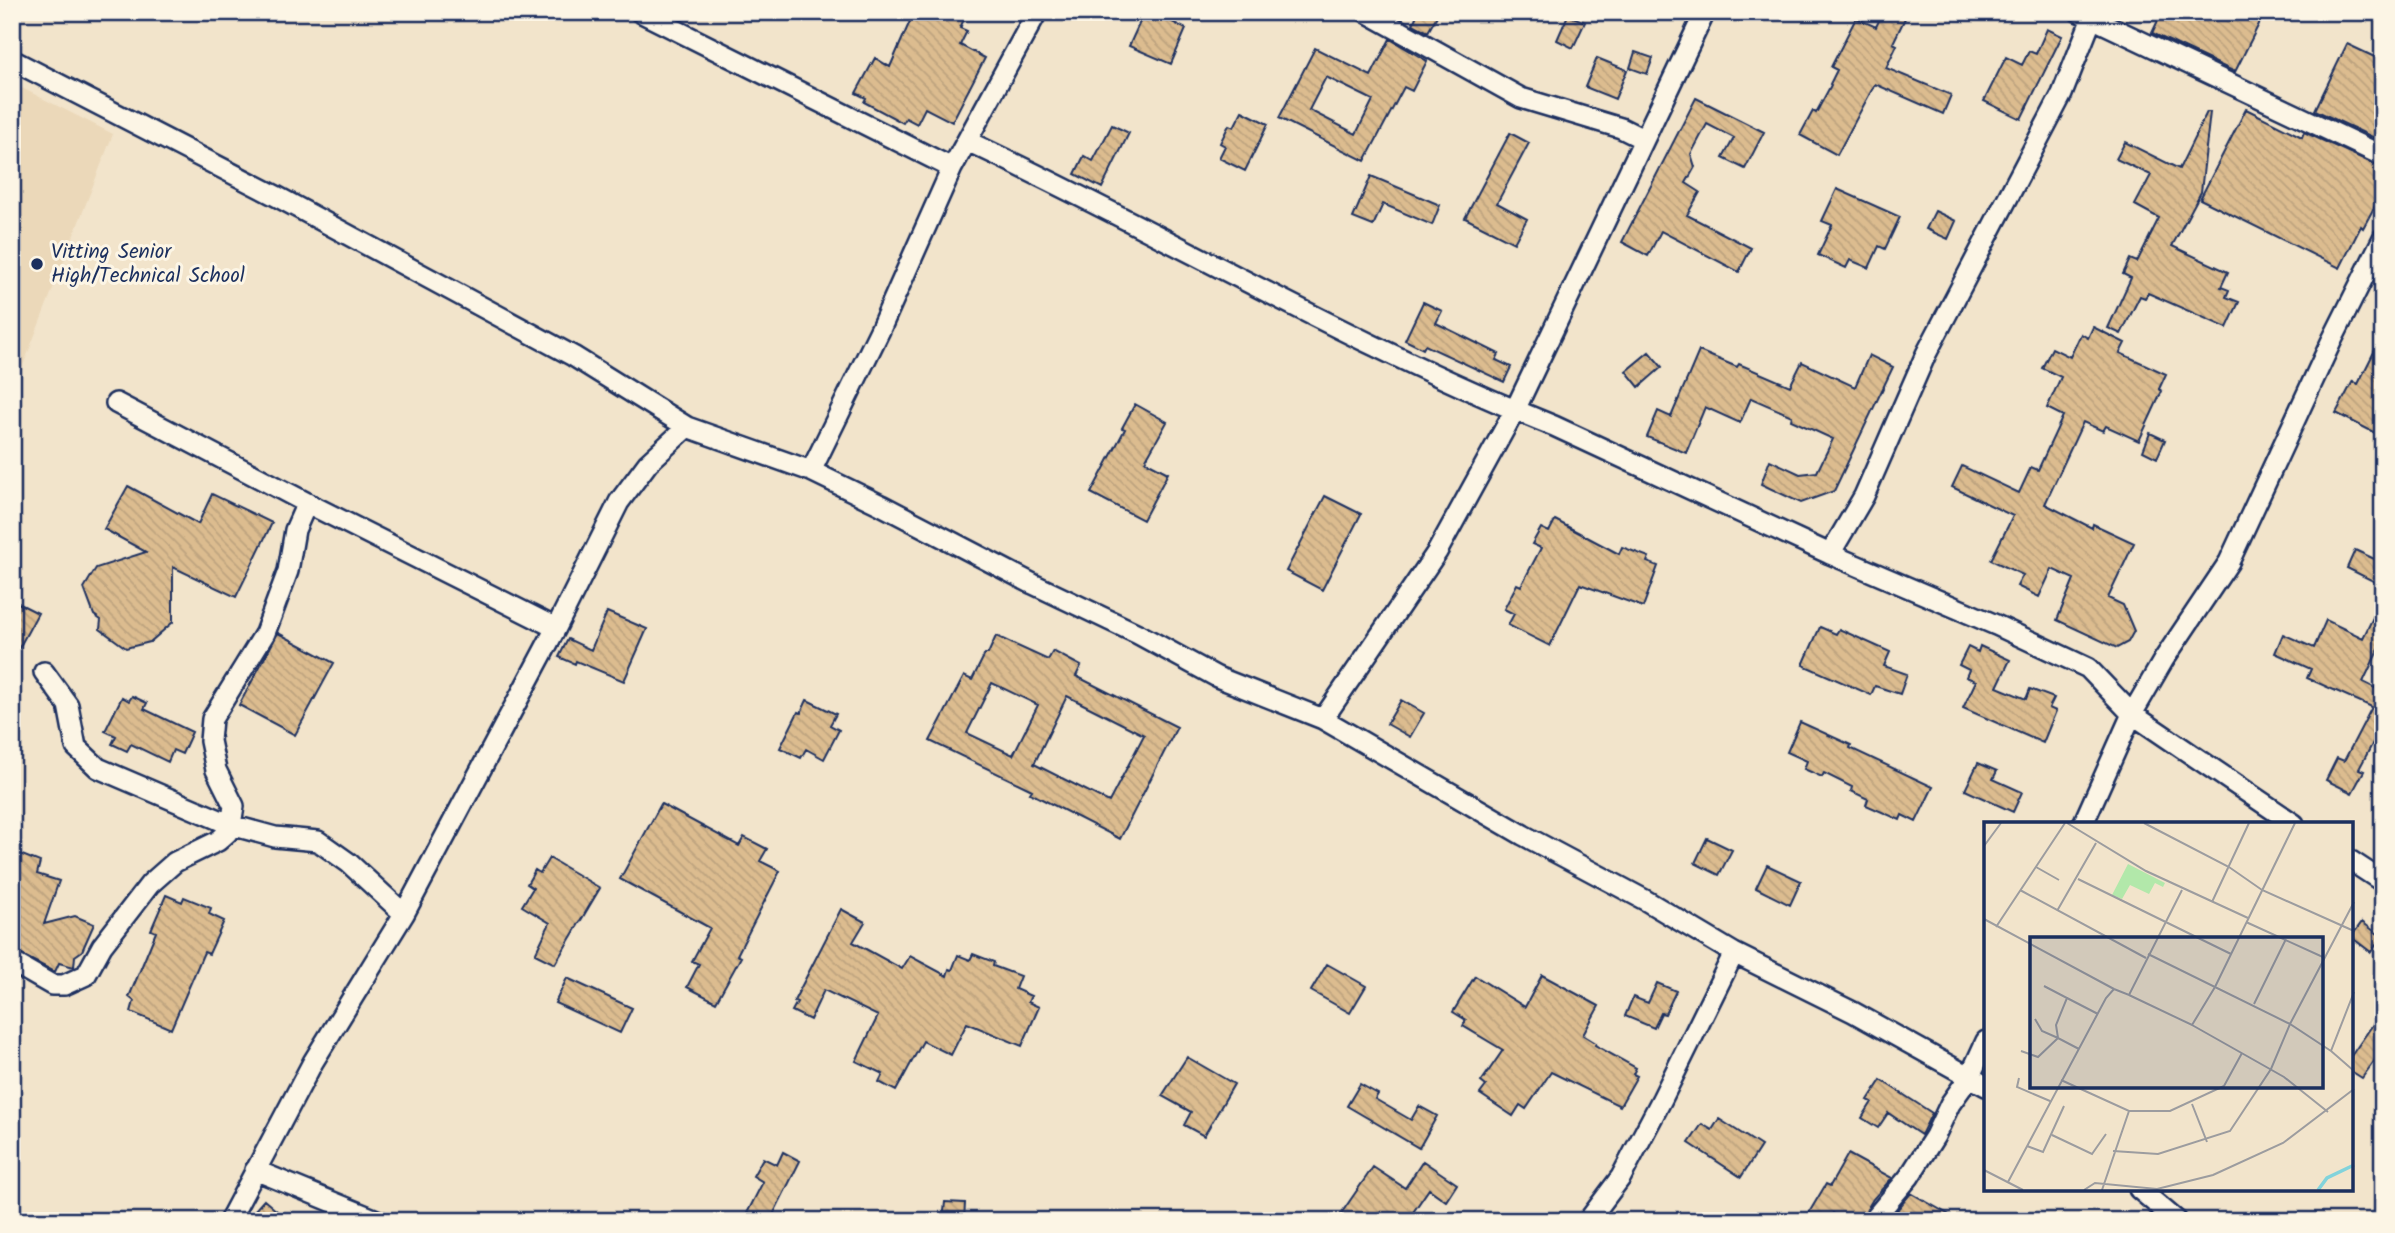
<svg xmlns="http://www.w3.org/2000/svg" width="2395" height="1233" font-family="Kalam,sans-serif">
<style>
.built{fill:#ebd8b9}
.building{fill:url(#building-back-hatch);stroke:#1b2f5e;stroke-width:2;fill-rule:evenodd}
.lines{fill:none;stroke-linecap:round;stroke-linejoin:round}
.minor-casing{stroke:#1b2f5e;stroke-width:24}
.minor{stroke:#fcf5e5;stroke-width:19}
.poi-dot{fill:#1b2f5e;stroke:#fcf5e5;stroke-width:2.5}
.labels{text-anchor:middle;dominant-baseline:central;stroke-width:6;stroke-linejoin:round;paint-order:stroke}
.poi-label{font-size:21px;fill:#1b2f5e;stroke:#fcf5e5;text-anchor:start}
.inset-river{fill:none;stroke:#82d3db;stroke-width:3.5}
.inset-road{fill:none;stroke:#9c9c9f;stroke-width:2}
.view{fill:#1b2f5e;fill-opacity:0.15;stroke:#1b2f5e;stroke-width:3.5}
.inset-edge{fill:none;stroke:#1b2f5e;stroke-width:3.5}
</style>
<defs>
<pattern id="building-back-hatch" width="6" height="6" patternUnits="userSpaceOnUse" patternTransform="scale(1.75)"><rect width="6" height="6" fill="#dcbc8f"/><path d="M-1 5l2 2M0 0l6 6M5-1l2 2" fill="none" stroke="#bca27e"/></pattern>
</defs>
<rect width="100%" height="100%" fill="#f2e4cb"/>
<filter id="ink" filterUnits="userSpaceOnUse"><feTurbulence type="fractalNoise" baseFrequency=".0143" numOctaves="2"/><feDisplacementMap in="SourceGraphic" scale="14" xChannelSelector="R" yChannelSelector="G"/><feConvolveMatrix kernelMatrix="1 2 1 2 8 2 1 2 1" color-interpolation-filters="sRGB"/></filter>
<g filter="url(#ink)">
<path class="built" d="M 12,83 L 113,134 L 12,394 Z"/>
<path class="building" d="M 914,12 L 954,12 L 965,17 L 960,28 L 967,31 L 960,45 L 985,58 L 952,122 L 925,108 L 917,124 L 906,118 L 903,123 L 864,102 L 866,98 L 856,93 L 875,58 L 890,67 Z
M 1418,12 L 1439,12 L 1428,32 L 1413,24 Z
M 1883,12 L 1908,12 L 1893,43 L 1897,45 L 1886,68 L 1951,95 L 1943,114 L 1875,84 L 1837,155 L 1800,135 L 1813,111 L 1816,113 L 1831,85 L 1830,84 L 1837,70 L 1831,67 L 1856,18 L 1876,27 Z
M 2162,12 L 2265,12 L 2235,72 L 2152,33 Z
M 1144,13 L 1154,18 L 1155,13 L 1186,29 L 1171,64 L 1129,46 Z
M 1568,15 L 1585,22 L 1573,48 L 1557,40 Z
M 2047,29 L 2062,36 L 2021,119 L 1984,101 L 2006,57 L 2022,65 L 2029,51 L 2036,54 Z
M 1390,39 L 1427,61 L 1412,91 L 1404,87 L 1365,161 L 1279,118 L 1315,48 L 1371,76 ZM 1326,77 L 1373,100 L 1356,134 L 1309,110 Z
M 2347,44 L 2383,61 L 2383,142 L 2315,110 Z
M 1635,52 L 1653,58 L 1647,74 L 1630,68 Z
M 1597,58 L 1627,70 L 1615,99 L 1585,87 Z
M 1696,98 L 1764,132 L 1745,169 L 1723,158 L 1734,138 L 1707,124 L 1691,154 L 1695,167 L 1686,183 L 1700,192 L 1687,215 L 1751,248 L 1739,272 L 1661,231 L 1648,256 L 1622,242 Z
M 2246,109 L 2302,137 L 2304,132 L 2383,168 L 2383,191 L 2363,228 L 2361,226 L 2340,268 L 2200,199 Z
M 1242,111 L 1268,124 L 1245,171 L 1219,158 L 1225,146 L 1220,143 L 1229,125 L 1234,127 Z
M 2207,112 L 2210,112 L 2201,192 L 2172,246 L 2228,272 L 2221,287 L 2229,290 L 2226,297 L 2239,302 L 2227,328 L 2148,293 L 2145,298 L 2140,296 L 2121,334 L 2108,328 L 2131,278 L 2123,274 L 2130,259 L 2137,262 L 2159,218 L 2135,205 L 2151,175 L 2116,159 L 2125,142 L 2179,169 Z
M 1112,125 L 1129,133 L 1102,188 L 1075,174 L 1084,156 L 1093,161 Z
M 1510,133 L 1529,143 L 1497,203 L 1527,219 L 1514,243 L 1465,218 Z
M 1371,176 L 1440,205 L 1432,225 L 1383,204 L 1373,226 L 1353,218 Z
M 1837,189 L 1900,217 L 1885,249 L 1879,246 L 1869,268 L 1850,260 L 1846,268 L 1818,255 L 1832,225 L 1822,221 Z
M 1935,211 L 1956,221 L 1948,239 L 1926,229 Z
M 1423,302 L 1442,311 L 1436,323 L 1499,354 L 1496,360 L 1511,367 L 1504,382 L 1425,345 L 1423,349 L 1405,340 Z
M 2093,327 L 2125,343 L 2120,353 L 2166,374 L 2159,389 L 2162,391 L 2139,441 L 2106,426 L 2103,431 L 2083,422 L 2045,504 L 2092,528 L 2093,524 L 2134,543 L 2108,598 L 2123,605 L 2134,631 L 2128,642 L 2117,648 L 2057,620 L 2074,579 L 2052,569 L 2039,597 L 2017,586 L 2023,575 L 1991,560 L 2013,516 L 1952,487 L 1962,466 L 2019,493 L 2031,467 L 2038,470 L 2063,416 L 2047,408 L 2061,377 L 2042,368 L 2052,348 L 2070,357 L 2081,334 L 2088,338 Z
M 2383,334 L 2383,437 L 2336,413 L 2353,381 L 2358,384 Z
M 1699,351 L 1737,367 L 1739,364 L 1790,386 L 1802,362 L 1855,387 L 1869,355 L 1893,367 L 1834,491 L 1801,503 L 1761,484 L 1770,460 L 1800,474 L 1817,472 L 1833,439 L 1791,420 L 1792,416 L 1751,398 L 1740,423 L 1705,407 L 1686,453 L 1647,437 L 1658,411 L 1671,417 Z
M 1649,352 L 1662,367 L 1639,387 L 1626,371 Z
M 1135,404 L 1167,422 L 1145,461 L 1168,473 L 1143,520 L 1091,493 L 1125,429 L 1122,428 Z
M 2150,433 L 2165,440 L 2157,458 L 2143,451 Z
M 128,486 L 198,524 L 212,494 L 272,523 L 236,597 L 173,567 L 173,622 L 150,642 L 126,648 L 100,629 L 101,620 L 94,615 L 84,588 L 96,568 L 146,552 L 104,529 Z
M 1325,496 L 1361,514 L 1322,590 L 1286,571 Z
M 1555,520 L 1619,554 L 1622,547 L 1649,557 L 1647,562 L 1658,566 L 1643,607 L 1580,584 L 1550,646 L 1508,625 L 1514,614 L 1504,609 L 1517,584 L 1521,586 L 1541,548 L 1532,544 L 1541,528 L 1549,532 Z
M 2355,550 L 2383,563 L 2383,586 L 2347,568 Z
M 2383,597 L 2383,640 L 2363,682 L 2381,691 L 2383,687 L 2383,724 L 2359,769 L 2364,771 L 2352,793 L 2326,780 L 2337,758 L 2344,761 L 2372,707 L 2307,678 L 2311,669 L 2275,653 L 2283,634 L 2314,648 L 2326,620 L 2363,638 Z
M 12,600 L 38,613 L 12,661 Z
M 607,612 L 647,629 L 624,681 L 576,661 L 575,664 L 559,657 L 568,639 L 591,650 Z
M 1820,627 L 1836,634 L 1839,629 L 1890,652 L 1884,666 L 1907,674 L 1900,694 L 1875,686 L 1871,695 L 1803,665 Z
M 278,633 L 334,663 L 295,735 L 239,705 Z
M 996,636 L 1048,660 L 1053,651 L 1081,666 L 1076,676 L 1177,727 L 1120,839 L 1030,793 L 1032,790 L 930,741 L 964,676 L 972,680 L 985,654 L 988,654 ZM 992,683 L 1038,705 L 1013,755 L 967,733 ZM 1067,696 L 1144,735 L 1109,802 L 1034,764 Z
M 1980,646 L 2010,660 L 1997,687 L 2026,699 L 2030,689 L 2054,698 L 2049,708 L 2056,711 L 2043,743 L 1963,708 L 1976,681 L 1966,677 L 1969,670 L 1959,665 L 1968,647 L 1978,652 Z
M 132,696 L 147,703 L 144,709 L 192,732 L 182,754 L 173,750 L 168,762 L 131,744 L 127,751 L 112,744 L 116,736 L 105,731 L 122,697 L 129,701 Z
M 807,700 L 836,714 L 830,725 L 839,730 L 824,759 L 806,749 L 801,758 L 780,748 L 798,712 L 801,713 Z
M 1401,700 L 1424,713 L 1410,737 L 1387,724 Z
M 1800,722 L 1851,745 L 1850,748 L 1933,787 L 1916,822 L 1902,815 L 1900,820 L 1866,805 L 1868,799 L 1851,791 L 1852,787 L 1824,773 L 1822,777 L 1804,769 L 1807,761 L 1787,752 Z
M 1978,763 L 1997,771 L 1993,779 L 2022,792 L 2013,812 L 1965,790 Z
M 661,804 L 739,846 L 744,837 L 767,849 L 760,861 L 780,871 L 737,955 L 741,957 L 716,1002 L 687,987 L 699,964 L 692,961 L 710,928 L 620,879 Z
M 1707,838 L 1732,850 L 1719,875 L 1695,863 Z
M 12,851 L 40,862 L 37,874 L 59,881 L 44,924 L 75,916 L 94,924 L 82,951 L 75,956 L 74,967 L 59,963 L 55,972 L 12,950 Z
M 549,858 L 600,888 L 555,964 L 535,954 L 550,923 L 522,906 L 533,888 L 527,884 L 535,870 L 540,873 Z
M 1767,865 L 1801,881 L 1790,905 L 1756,888 Z
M 166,895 L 182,902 L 184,897 L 211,908 L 209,914 L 224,921 L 209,954 L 204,952 L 171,1029 L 131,1012 L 134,1001 L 129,997 L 156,932 L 151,930 Z
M 841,909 L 865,922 L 853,942 L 902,969 L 910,956 L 947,976 L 949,969 L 952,970 L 958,955 L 970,960 L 973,954 L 994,962 L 993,966 L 1020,976 L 1015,989 L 1031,996 L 1028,1002 L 1039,1007 L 1022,1046 L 967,1023 L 951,1055 L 923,1041 L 896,1091 L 879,1082 L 883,1074 L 856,1061 L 878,1016 L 824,990 L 810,1020 L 792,1011 L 797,1002 L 794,1001 Z
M 2362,922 L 2382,937 L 2371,952 L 2351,937 Z
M 1327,964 L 1366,986 L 1350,1013 L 1311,991 Z
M 1542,975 L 1599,1006 L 1583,1035 L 1596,1043 L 1595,1045 L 1636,1068 L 1633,1074 L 1637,1076 L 1620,1106 L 1551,1072 L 1526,1109 L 1520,1105 L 1513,1116 L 1480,1094 L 1486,1086 L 1481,1082 L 1503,1050 L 1463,1026 L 1466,1020 L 1453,1012 L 1475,976 L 1525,1007 Z
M 567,978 L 632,1008 L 620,1033 L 555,1003 Z
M 1657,983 L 1676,991 L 1665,1014 L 1661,1013 L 1654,1028 L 1625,1016 L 1633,997 L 1648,1003 Z
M 2383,1010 L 2383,1049 L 2362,1078 L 2351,1071 L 2351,1056 Z
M 1187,1057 L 1234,1084 L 1204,1136 L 1184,1125 L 1191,1112 L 1162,1096 Z
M 1881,1080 L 1932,1113 L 1921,1135 L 1888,1113 L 1878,1128 L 1862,1118 L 1872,1102 L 1868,1100 Z
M 1360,1084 L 1378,1094 L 1375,1099 L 1411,1120 L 1419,1106 L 1437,1116 L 1419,1148 L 1347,1106 Z
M 1719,1119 L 1761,1146 L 1741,1177 L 1689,1143 L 1702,1124 L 1712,1130 Z
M 783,1152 L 800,1161 L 770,1221 L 743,1221 L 763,1182 L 753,1176 L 763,1158 L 777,1165 Z
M 1848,1154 L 1892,1178 L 1873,1199 L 1860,1221 L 1848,1221 L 1833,1213 L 1829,1221 L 1804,1221 L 1826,1184 L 1830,1186 Z
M 1423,1161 L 1457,1184 L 1446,1201 L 1429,1189 L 1407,1221 L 1392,1221 L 1380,1212 L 1374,1221 L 1336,1221 L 1373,1167 L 1405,1188 Z
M 1911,1193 L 1960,1221 L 1916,1221 L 1897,1210 Z
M 264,1200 L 277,1211 L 268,1221 L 245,1221 Z
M 945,1202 L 965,1203 L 964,1221 L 943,1221 Z"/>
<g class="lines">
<g class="minor-casing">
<path id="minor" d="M 640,12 L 952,168
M 1366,12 L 1521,98 L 1621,128 L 1643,139
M 2079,12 L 2383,156
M 12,60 L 276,196 L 573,356 L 687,427
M 967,141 C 1164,233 1351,345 1554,426 L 1830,554 L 1996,625 L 2088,668 L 2132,714 L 2164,659 L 2229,562 L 2331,342 L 2383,238
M 811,471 L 881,505 L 1033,584 L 1138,634 L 1217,677 L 1323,719 L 1437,552 L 1515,410 L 1705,12
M 307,503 L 556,628
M 1830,554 L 1864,496 L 1926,354 L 2062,94 L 2092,18
M 44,672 L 68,705 L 76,747 L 98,768 L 231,825 L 234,806 L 216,770 L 210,741 L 212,719 L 265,633 L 288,571 L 295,530 L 307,503 L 116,403
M 1323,719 L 1523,835 L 1645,900 L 1734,953 L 1853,1012 L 1986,1086
M 2083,824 L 2132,714 L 2294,824
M 2351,861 L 2383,882
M 12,962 L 52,985 L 64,985 L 86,975 L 102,946 L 150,884 L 175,862 L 218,841 L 227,833 L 231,825 L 275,837 L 318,841 L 349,863 L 404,914
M 255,1170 L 379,1221
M 2139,1189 L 2177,1221
M 229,1221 L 313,1062 L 404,914 L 556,628 L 619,502 L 648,463 L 687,427 L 811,471 L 880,330 L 952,168 L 1037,12
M 1588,1221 L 1621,1177 L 1662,1099 L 1734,953
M 1872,1221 L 1909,1177 L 1935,1136 L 1950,1104 L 1970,1076 L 1986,1041"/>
</g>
<use href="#minor" class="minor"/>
</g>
</g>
<circle class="poi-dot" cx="37" cy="264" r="7"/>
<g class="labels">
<g class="poi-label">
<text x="51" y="252">Vitting Senior<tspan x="51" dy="24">High/Technical School</tspan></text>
</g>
</g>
<g transform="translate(1984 822)">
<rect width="369" height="369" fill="#f2e4cb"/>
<path d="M 144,42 L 181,61 L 179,65 L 171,61 L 165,72 L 146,63 L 138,77 L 128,73 Z" fill="#b2e8aa"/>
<path class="inset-river" d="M 334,368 L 343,356 L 370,343"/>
<path class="inset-road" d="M 83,1 L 162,49 L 264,96M 160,1 L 245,45 L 278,68 L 370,109M 0,24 L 17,1M 52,45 L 75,58M 94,57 L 247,132M 36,68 L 162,136M 228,80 L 265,1M 73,89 L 112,21M 0,97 L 130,167M 262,100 L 341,136M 12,105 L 81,1M 164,132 L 306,202 L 370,80M 60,164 L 83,176 L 72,203 L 74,216M 370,170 L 347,229 L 370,249M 145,173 L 208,203 L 231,165 L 311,1M 83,176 L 114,192M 270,182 L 302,117M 51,197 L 58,209 L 74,216M 208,203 L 300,255 L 344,290M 37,229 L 54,235 L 74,216 L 95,227M 35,256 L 33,265 L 66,279M 77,258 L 145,289 L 186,289 L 240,264 L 258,231M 208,282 L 223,320M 68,313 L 108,332 L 122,312M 43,324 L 59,330 L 80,284M 129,329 L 174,332 L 246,309 L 287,247 L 306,202 L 347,229M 0,348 L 39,368M 24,360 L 122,176 L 130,167 L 145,173 L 198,68M 100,368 L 111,361 L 173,367 L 229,353 L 299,321 L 370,267M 118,368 L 145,289"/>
<path class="view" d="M 46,115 L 339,115 L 339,266 L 46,266 Z"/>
<rect width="369" height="369" class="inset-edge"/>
</g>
<rect width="2395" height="1233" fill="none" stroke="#fcf5e5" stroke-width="42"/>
<rect x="21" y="21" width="2353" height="1191" fill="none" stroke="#1b2f5e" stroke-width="2.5" filter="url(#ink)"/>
</svg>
